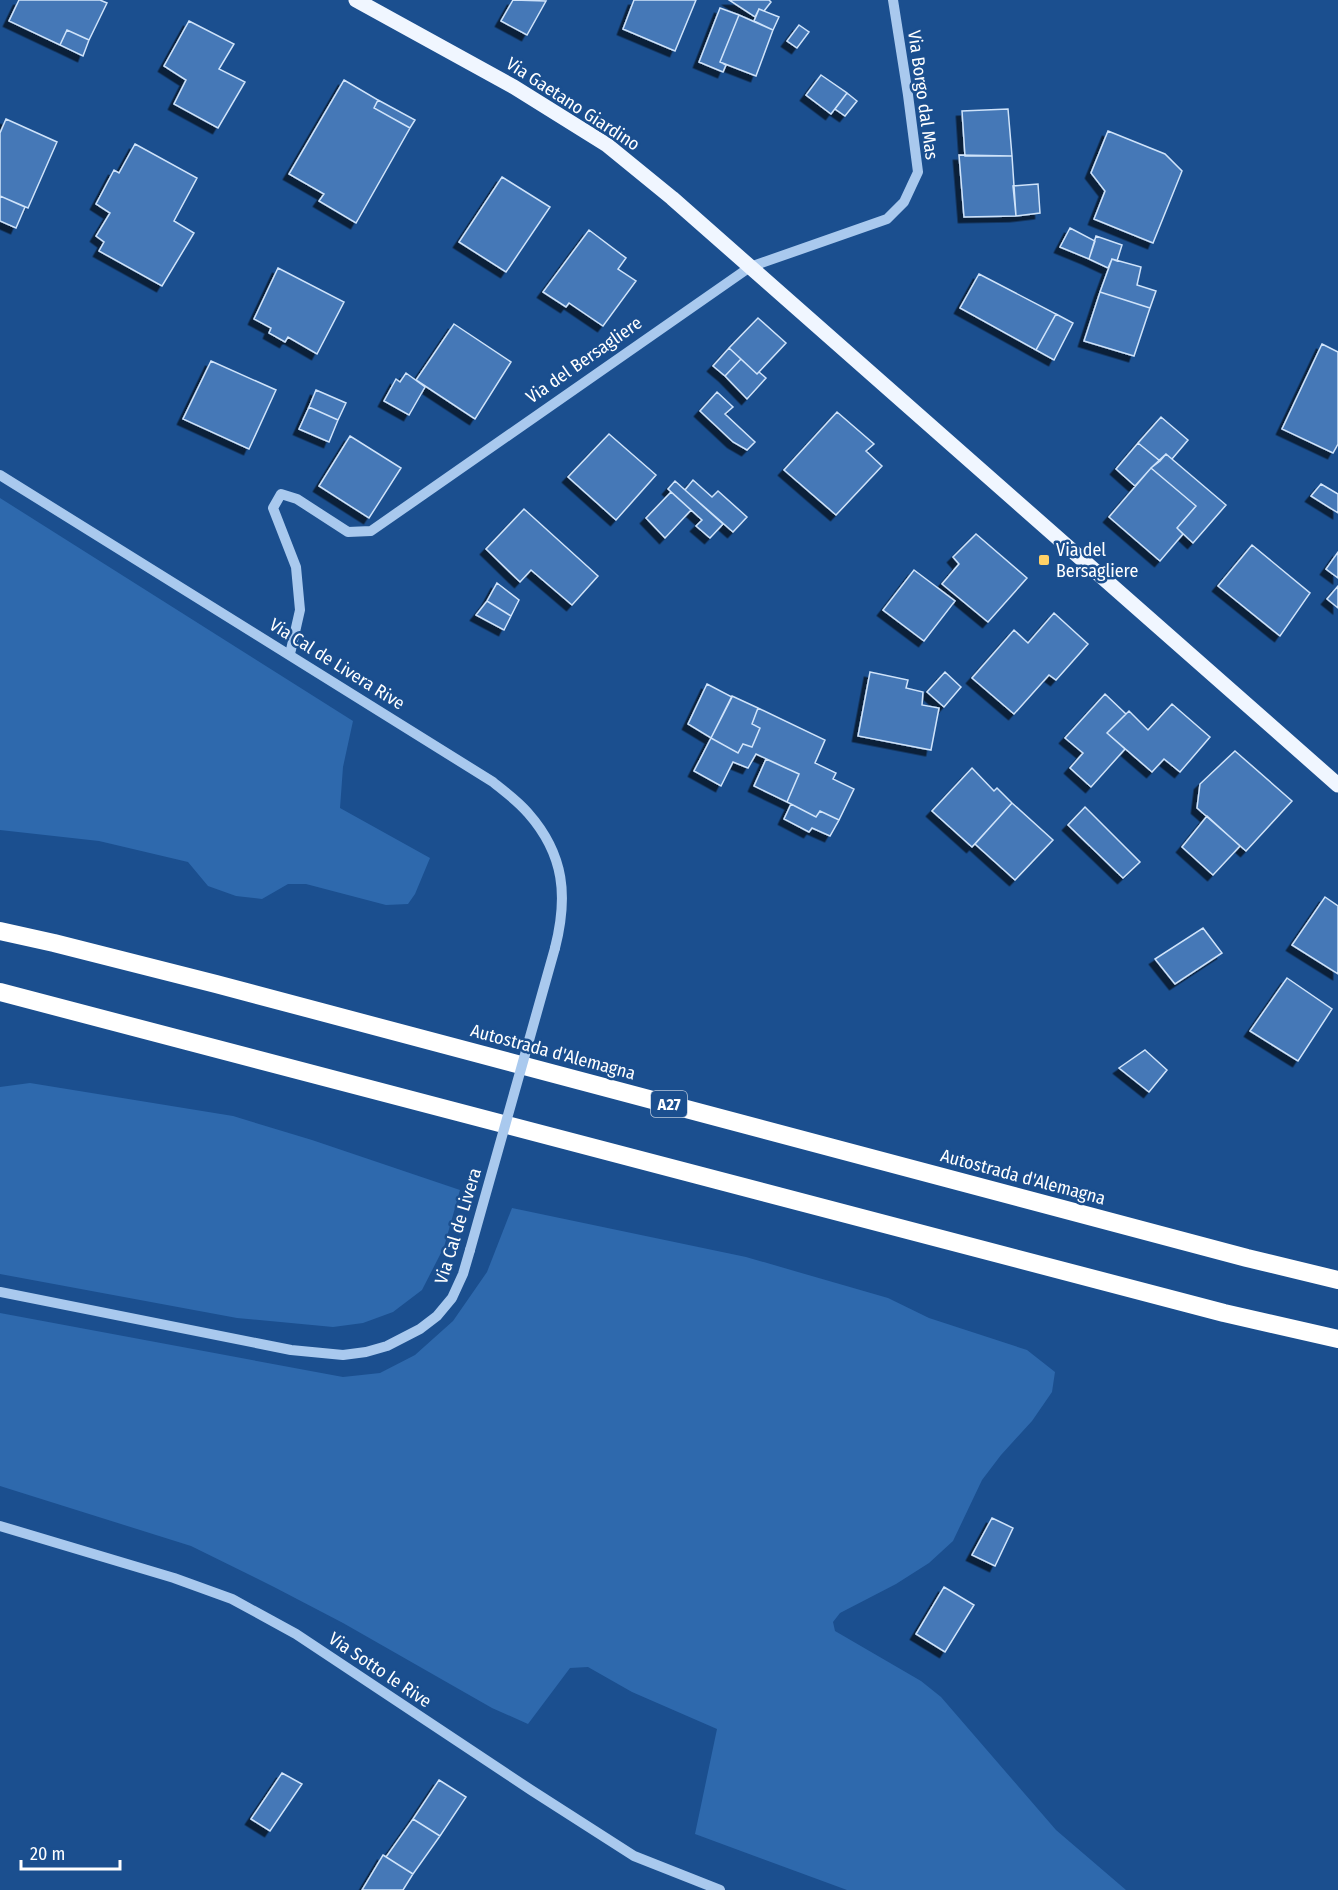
<svg xmlns="http://www.w3.org/2000/svg" width="1338" height="1890" font-family="'Fira Sans Condensed',sans-serif">
<style>
.green{fill:#2e69ad}
.building{fill:#4478b7;stroke:#cfe3fa;stroke-width:1.5;filter:url(#shadow)}
.lines{fill:none;stroke-linecap:round;stroke-linejoin:round}
.minor{stroke:#a9c9ee;stroke-width:10}
.major{stroke:#f0f6ff;stroke-width:15}
.highway{stroke:#fff;stroke-width:18}
.minor-bridge{stroke:#a9c9ee;stroke-width:10}
.poi-dot{fill:#ffd166;stroke:#1b4f8f;stroke-width:2}
.labels{text-anchor:middle;dominant-baseline:central;stroke-width:5;stroke-linejoin:round;paint-order:stroke}
.shield{fill:#1b4f8f;stroke:#bbcadd;stroke-width:1.5}
.shield-label{font-size:16px;font-weight:bold;fill:#fff}
.street-label{font-size:18px;fill:#fff;stroke:#1b4f8f}
.poi-label{font-size:18px;fill:#fff;stroke:#1b4f8f;text-anchor:start}
</style>
<defs>
<filter id="shadow"><feDropShadow dx="-5.5" dy="5.5" stdDeviation="0" flood-color="#0009"/></filter>
</defs>
<rect width="100%" height="100%" fill="#1b4f8f"/>
<path class="green" d="M 0,498 L 353,721 L 343,767 L 340,808 L 430,858 L 415,894 L 408,904 L 386,905 L 306,884 L 288,884 L 262,899 L 236,896 L 208,886 L 188,862 L 99,841 L 0,830 Z
M 30,1083 L 233,1116 L 312,1140 L 460,1190 L 444,1247 L 422,1290 L 393,1312 L 363,1323 L 333,1327 L 237,1318 L 0,1274 L 0,1087 Z
M 512,1208 L 746,1257 L 888,1298 L 929,1318 L 1027,1350 L 1055,1372 L 1052,1392 L 1032,1421 L 1001,1455 L 982,1480 L 953,1541 L 929,1563 L 896,1584 L 840,1613 L 833,1622 L 835,1631 L 921,1681 L 941,1697 L 1056,1830 L 1126,1890 L 847,1890 L 695,1834 L 717,1729 L 632,1692 L 588,1667 L 570,1668 L 528,1724 L 492,1708 L 343,1623 L 274,1587 L 191,1546 L 0,1486 L 0,1313 L 343,1377 L 380,1373 L 415,1355 L 453,1321 L 487,1272 Z"/>
<path class="building" d="M 19,0 L 100,0 L 107,3 L 89,40 L 67,30 L 60,45 L 9,21 Z
M 513,0 L 546,1 L 527,35 L 501,21 Z
M 634,0 L 696,0 L 675,51 L 623,29 Z
M 729,0 L 769,0 L 771,2 L 764,11 L 759,9 L 755,17 Z
M 720,8 L 739,15 L 720,62 L 726,65 L 723,72 L 699,62 Z
M 759,9 L 779,17 L 773,30 L 754,21 Z
M 739,15 L 773,30 L 756,76 L 720,62 Z
M 189,21 L 234,44 L 219,69 L 245,82 L 218,128 L 174,104 L 186,80 L 164,66 Z
M 799,25 L 809,32 L 797,48 L 787,41 Z
M 67,30 L 89,40 L 83,56 L 60,45 Z
M 821,75 L 847,93 L 831,114 L 806,95 Z
M 344,80 L 378,100 L 374,108 L 410,128 L 356,223 L 319,201 L 324,194 L 289,174 Z
M 847,93 L 857,101 L 845,116 L 835,109 Z
M 378,100 L 415,120 L 410,128 L 374,108 Z
M 1008,109 L 1012,156 L 965,156 L 962,111 Z
M 6,119 L 57,142 L 28,208 L 0,196 L 0,133 Z
M 1108,131 L 1165,154 L 1182,171 L 1153,243 L 1094,219 L 1105,191 L 1091,173 Z
M 135,144 L 197,178 L 174,221 L 194,233 L 162,286 L 99,251 L 104,242 L 96,236 L 110,213 L 96,204 L 114,170 L 119,173 Z
M 959,155 L 1012,156 L 1016,216 L 964,217 Z
M 502,177 L 550,207 L 506,272 L 459,242 Z
M 1038,184 L 1040,213 L 1016,216 L 1013,186 Z
M 0,196 L 25,207 L 16,228 L 0,221 Z
M 1070,228 L 1095,241 L 1089,259 L 1060,247 Z
M 589,230 L 626,258 L 618,269 L 636,281 L 603,326 L 569,303 L 566,307 L 543,292 Z
M 1096,236 L 1122,245 L 1117,261 L 1112,259 L 1108,268 L 1089,259 Z
M 1112,259 L 1141,267 L 1137,285 L 1156,291 L 1150,308 L 1100,292 Z
M 278,268 L 344,302 L 317,354 L 288,337 L 285,342 L 269,333 L 271,328 L 254,319 Z
M 979,274 L 1056,314 L 1036,350 L 960,308 Z
M 1100,292 L 1150,308 L 1134,356 L 1084,341 Z
M 1056,314 L 1073,323 L 1054,360 L 1036,350 Z
M 758,318 L 786,343 L 757,374 L 729,348 Z
M 454,324 L 511,362 L 475,419 L 416,380 Z
M 1322,344 L 1338,352 L 1338,444 L 1333,453 L 1282,429 Z
M 729,348 L 741,359 L 725,376 L 713,366 Z
M 741,359 L 757,374 L 759,372 L 766,378 L 747,399 L 725,376 Z
M 211,361 L 276,390 L 249,449 L 183,419 Z
M 406,373 L 425,387 L 409,415 L 384,401 L 396,379 L 400,382 Z
M 316,390 L 346,403 L 338,420 L 309,407 Z
M 717,392 L 733,407 L 725,414 L 755,442 L 747,450 L 733,442 L 700,411 Z
M 309,407 L 338,420 L 329,442 L 299,429 Z
M 837,412 L 874,444 L 866,451 L 882,466 L 836,515 L 784,470 Z
M 1161,417 L 1188,440 L 1172,459 L 1166,454 L 1160,461 L 1138,443 Z
M 609,434 L 656,475 L 616,520 L 568,477 Z
M 350,436 L 401,468 L 369,518 L 319,486 Z
M 1138,443 L 1160,461 L 1151,468 L 1135,486 L 1116,469 Z
M 1166,454 L 1226,505 L 1193,543 L 1177,528 L 1196,506 L 1151,468 Z
M 1151,468 L 1196,506 L 1177,528 L 1183,534 L 1160,561 L 1109,517 Z
M 693,480 L 712,497 L 718,491 L 747,517 L 733,532 L 685,490 Z
M 675,481 L 723,524 L 710,538 L 696,526 L 702,520 L 668,489 Z
M 1321,484 L 1338,494 L 1338,513 L 1311,496 Z
M 671,492 L 691,510 L 665,538 L 646,518 Z
M 524,509 L 598,576 L 572,605 L 531,570 L 520,582 L 486,549 Z
M 976,534 L 1027,578 L 988,622 L 942,584 L 959,564 L 953,557 Z
M 1252,545 L 1310,593 L 1280,636 L 1218,586 Z
M 1338,552 L 1338,578 L 1326,569 Z
M 914,570 L 955,601 L 924,641 L 883,610 Z
M 497,583 L 519,600 L 511,616 L 487,601 Z
M 1338,586 L 1338,608 L 1327,599 Z
M 487,601 L 511,616 L 504,630 L 476,615 Z
M 1054,613 L 1088,644 L 1056,680 L 1049,675 L 1014,714 L 972,678 L 1014,630 L 1028,643 Z
M 870,672 L 908,680 L 906,688 L 923,692 L 922,705 L 939,708 L 931,750 L 858,736 Z
M 945,672 L 961,687 L 944,707 L 927,692 Z
M 707,684 L 732,697 L 711,738 L 688,724 Z
M 1105,694 L 1126,714 L 1107,733 L 1125,749 L 1091,787 L 1070,768 L 1083,753 L 1065,738 Z
M 732,696 L 758,708 L 752,724 L 760,728 L 752,747 L 743,744 L 738,753 L 711,738 Z
M 1172,704 L 1210,737 L 1180,772 L 1164,759 L 1152,772 L 1107,733 L 1129,711 L 1148,730 Z
M 758,708 L 825,740 L 815,763 L 836,773 L 833,779 L 854,789 L 839,820 L 820,811 L 816,817 L 787,802 L 799,774 L 756,754 L 748,768 L 733,762 L 721,786 L 694,771 L 711,738 L 738,753 L 743,744 L 752,747 L 760,728 L 752,724 Z
M 1235,751 L 1292,801 L 1246,851 L 1197,808 L 1200,784 Z
M 766,759 L 799,774 L 787,802 L 754,786 Z
M 972,768 L 994,791 L 997,788 L 1012,803 L 972,847 L 932,811 Z
M 1012,803 L 1053,840 L 1015,880 L 975,844 Z
M 791,804 L 816,817 L 820,811 L 839,820 L 830,836 L 812,828 L 809,832 L 784,819 Z
M 1085,807 L 1140,862 L 1123,878 L 1068,825 Z
M 1207,816 L 1240,846 L 1213,875 L 1182,847 Z
M 1325,897 L 1338,906 L 1338,974 L 1292,945 Z
M 1203,928 L 1222,953 L 1175,984 L 1155,959 Z
M 1287,978 L 1332,1009 L 1298,1061 L 1250,1031 Z
M 1145,1050 L 1167,1070 L 1149,1092 L 1119,1068 Z
M 992,1518 L 1013,1528 L 995,1566 L 972,1555 Z
M 944,1587 L 974,1605 L 945,1652 L 916,1634 Z
M 282,1773 L 302,1784 L 270,1831 L 251,1819 Z
M 439,1780 L 466,1797 L 440,1836 L 413,1819 Z
M 413,1819 L 440,1836 L 413,1874 L 386,1857 Z
M 383,1855 L 413,1874 L 403,1890 L 362,1890 Z"/>
<g class="lines">
<path class="minor" d="M 0,475 L 493,782 C 505,792 518,801 528,813 C 565,855 568,897 555,948
M 290,654 L 300,610 L 296,567 L 273,508 L 281,494 L 297,499 L 348,532 L 371,531 L 750,267 L 887,219 L 904,202 L 918,172 L 908,95 L 893,0
M 0,1292 L 291,1350 L 343,1355 L 366,1352 L 387,1346 L 420,1329 L 437,1316 L 452,1298 L 463,1274 L 470,1250
M 0,1526 L 174,1578 L 232,1599 L 296,1634 L 531,1790 L 634,1856 L 720,1890"/>
<path class="major" d="M 356,0 L 514,87 L 607,145 L 672,198 L 1338,785"/>
<path class="highway" d="M 0,931 L 54,943 L 216,984 L 1247,1258 L 1338,1280
M 0,992 L 1224,1313 L 1338,1339"/>
<path class="minor-bridge" d="M 470,1250 L 555,948"/>
</g>
<rect class="poi-dot" x="1038" y="554" width="12" height="12" rx="3"/>
<g class="labels">
<rect class="shield" x="651" y="1091" width="36" height="26" rx="4.5"/>
<g class="shield-label">
<text x="669" y="1104">A27</text>
</g>
<g class="street-label">
<text transform="translate(923 95) rotate(82)">Via Borgo dal Mas</text>
<text transform="translate(573 104) rotate(33)">Via Gaetano Giardino</text>
<text transform="translate(584 360) rotate(-35)">Via del Bersagliere</text>
<text transform="translate(337 664) rotate(32)">Via Cal de Livera Rive</text>
<text transform="translate(553 1052) rotate(15)">Autostrada d'Alemagna</text>
<text transform="translate(1023 1177) rotate(15)">Autostrada d'Alemagna</text>
<text transform="translate(458 1226) rotate(-73)">Via Cal de Livera</text>
<text transform="translate(380 1670) rotate(34)">Via Sotto le Rive</text>
</g>
<g class="poi-label">
<text x="1056" y="550">Via del<tspan x="1056" dy="21">Bersagliere</tspan></text>
</g>
</g>
<path d="M21 1860v9h99v-9" fill="none" stroke="#ffffff" stroke-width="3"/>
<text x="30" y="1860" font-size="18" fill="#ffffff" stroke="#1b4f8f" stroke-width="4.5" paint-order="stroke">20 m</text>
</svg>
